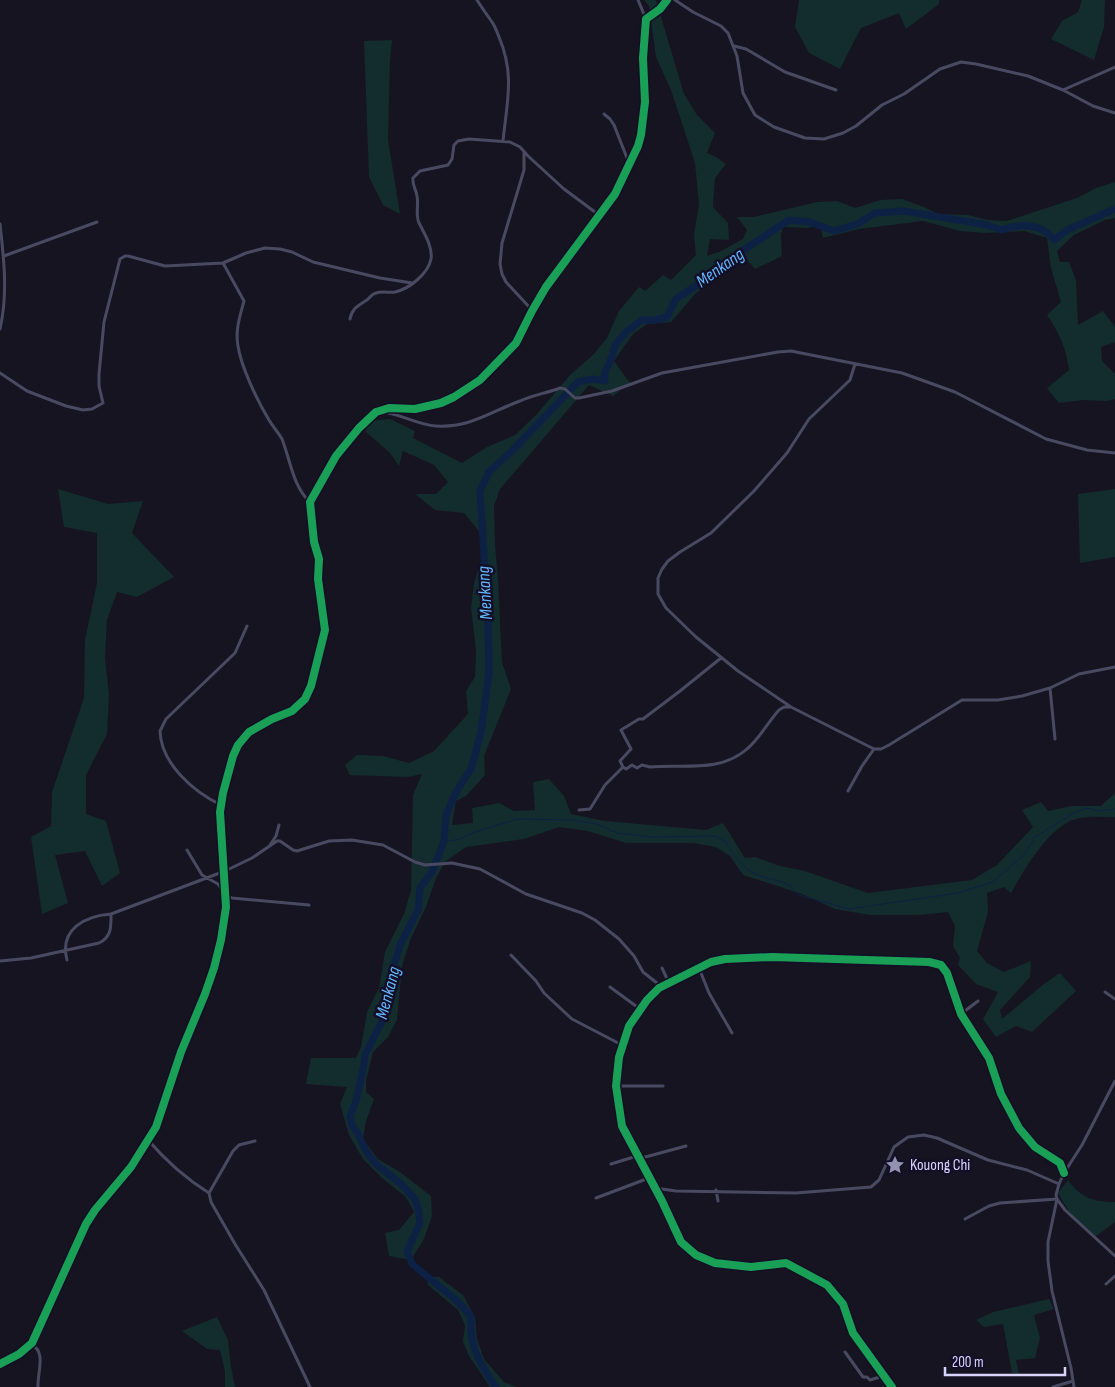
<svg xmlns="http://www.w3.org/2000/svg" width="1115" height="1387" font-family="'Sofia Sans Condensed',sans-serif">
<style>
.green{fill:#132c2d}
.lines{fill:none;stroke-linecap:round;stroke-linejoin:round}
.stream{stroke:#0d2144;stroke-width:1}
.river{stroke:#0d2144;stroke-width:7}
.street{stroke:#4a4962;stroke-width:3}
.secondary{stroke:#575674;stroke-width:5}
.cycleway-casing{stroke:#130f26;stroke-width:11}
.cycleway{stroke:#1a9f57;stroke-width:8}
.labels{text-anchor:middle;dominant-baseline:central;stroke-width:5;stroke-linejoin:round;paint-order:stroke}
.poi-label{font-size:16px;fill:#d9d4ff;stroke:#130f26;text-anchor:start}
.water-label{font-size:18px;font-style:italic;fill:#62b6ff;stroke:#130f26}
</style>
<rect width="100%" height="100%" fill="#161421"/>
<path class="green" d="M 644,0 L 656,0 L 684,94 L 697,115 L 715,133 L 707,153 L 716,157 L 726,164 L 715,178 L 713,207 L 728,223 L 729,240 L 710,239 L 707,256 L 721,251 L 743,239 L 747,230 L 737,217 L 754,217 L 817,202 L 837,201 L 855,208 L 880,200 L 902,199 L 924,207 L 938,214 L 968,215 L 988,220 L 1007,221 L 1077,198 L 1096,188 L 1115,182 L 1115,218 L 1105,220 L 1074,235 L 1057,251 L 1060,262 L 1069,262 L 1076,280 L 1078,325 L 1103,311 L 1115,327 L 1115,342 L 1101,347 L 1102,361 L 1115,374 L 1115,399 L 1107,401 L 1083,400 L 1059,403 L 1047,388 L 1069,370 C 1066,347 1059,333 1047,315 L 1061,302 L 1051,268 L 1047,238 L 1024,231 L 985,233 L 960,231 L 923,221 L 859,229 L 823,238 L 820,225 L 807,228 L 783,227 L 781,236 L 782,256 L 755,269 L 745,258 L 696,293 L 671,322 L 647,324 L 633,334 L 614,361 L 630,383 L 613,396 L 589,385 L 500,489 L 494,506 L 495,545 L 498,580 L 502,662 L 511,689 L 484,756 L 485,775 L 466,796 L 456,801 L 452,825 L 473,823 L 472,808 L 499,803 L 514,811 L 535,810 L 533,782 L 549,779 L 564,796 L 571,814 L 605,821 L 706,830 L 723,823 L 745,858 L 755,857 L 780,866 L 805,871 L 868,893 L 972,880 L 997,865 L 1033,827 L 1022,810 L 1041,802 L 1048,811 L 1072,806 L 1101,806 L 1115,793 L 1115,817 C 1104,817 1091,816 1080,818 C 1050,823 1025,869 1011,893 L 1004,887 L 987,893 L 988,912 L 977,951 L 987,963 L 1004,972 L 1031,961 L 1030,977 L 1000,1010 L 1002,1019 L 1044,984 L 1060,973 L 1076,991 L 1032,1032 L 1016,1026 L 996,1037 L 983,1019 L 998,992 L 976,984 L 958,965 L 960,958 L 953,946 L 955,926 L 948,912 L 919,915 L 870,915 L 835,909 L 802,894 L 743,875 L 730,856 L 716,847 L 693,843 L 626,843 L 588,831 L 559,827 L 524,839 L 466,847 L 445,862 L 436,878 L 426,907 L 411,938 L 402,966 L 397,1020 L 388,1037 L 373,1052 L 366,1081 L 366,1092 L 374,1099 L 366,1121 L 363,1139 L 378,1159 L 400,1172 L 431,1196 L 432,1216 L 424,1239 L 411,1260 L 389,1256 L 385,1233 L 399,1230 L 414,1212 L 406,1197 L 382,1178 L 363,1159 L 349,1135 L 340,1104 L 347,1087 L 306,1084 L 311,1058 L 356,1058 L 361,1047 L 367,1012 L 379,988 L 385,952 L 404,914 L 411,890 L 413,795 L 422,774 L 408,777 L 350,775 L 345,765 L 357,755 L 383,756 L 409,763 L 434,751 L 468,714 L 466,691 L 475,677 L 476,651 L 471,608 L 474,583 L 483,554 L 482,535 L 464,513 L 435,510 L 415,494 L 436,494 L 448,482 L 434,465 L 403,451 L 399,466 L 390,453 L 366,432 L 368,421 L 390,419 L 415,431 L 413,438 L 462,463 L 487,447 L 515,435 L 536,415 L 571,374 L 593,355 L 607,338 L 619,311 L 639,287 L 645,291 L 663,275 L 671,280 L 696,255 L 694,235 L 699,204 L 695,163 L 671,90 L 656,57 L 649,6 Z
M 799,0 L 939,0 L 939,4 L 906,29 L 899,13 L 861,28 L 840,69 L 809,53 L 795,27 Z
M 1082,0 L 1105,0 L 1104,27 L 1094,60 L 1051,39 L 1062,21 L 1078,12 Z
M 392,40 L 390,60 L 388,140 L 400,214 L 383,205 L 369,177 L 364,41 Z
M 58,489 L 108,504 L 143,501 L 132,533 L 174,577 L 137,597 L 117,592 L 107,620 L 105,658 L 109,696 L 107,734 L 86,775 L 86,814 L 106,821 L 120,873 L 102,886 L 85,851 L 55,855 L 68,903 L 42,914 L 31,837 L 51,826 L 52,792 L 84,698 L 85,640 L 97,583 L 97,533 L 64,527 Z
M 1115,489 L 1115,557 L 1080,563 L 1078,494 Z
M 1068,1180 C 1081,1198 1093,1202 1115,1202 L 1115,1222 L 1095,1237 L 1071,1215 L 1058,1193 Z
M 427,1277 L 439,1277 L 463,1295 L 475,1317 L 477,1339 L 484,1359 L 504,1382 L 517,1387 L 490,1387 L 469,1356 L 463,1342 L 465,1325 L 458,1310 L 428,1285 Z
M 1049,1299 L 1054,1309 L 1034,1315 L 1040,1338 L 1035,1358 L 1016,1360 L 1019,1374 L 1012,1373 L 1003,1324 L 984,1327 L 976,1320 L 993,1312 Z
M 217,1317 L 228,1340 L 231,1367 L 235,1387 L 225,1387 L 225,1371 L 220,1350 L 207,1349 L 182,1331 Z"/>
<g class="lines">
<path class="stream" d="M 444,841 L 457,840 L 475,832 L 517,819 L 573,820 L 597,824 L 617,833 L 652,837 L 716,836 L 726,842 L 735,856 L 749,871 L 763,877 L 783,882 L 792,887 L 799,895 L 849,909 L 958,893 L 993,882 L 1025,854 L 1035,837 L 1072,814 L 1087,808 L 1097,811 L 1115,809"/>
<path class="river" d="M 496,1387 C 479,1363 469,1346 471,1316 L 456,1300 L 412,1264 L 407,1251 L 420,1223 L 418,1208 L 415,1199 L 401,1184 L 375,1163 L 366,1151 L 358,1134 L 352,1125 L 350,1116 L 356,1101 L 363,1070 L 365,1055 L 383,1019 L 393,968 L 400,945 L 418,910 L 420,888 L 432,872 L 444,841 L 446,815 L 456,792 L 471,769 L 481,732 L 489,673 L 488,619 L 480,491 L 489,472 L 512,451 L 578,382 L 593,379 L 605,381 L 605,372 L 611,359 L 615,345 L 626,332 L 642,320 L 656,320 L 667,317 L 676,299 L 706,279 L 727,261 L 789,220 L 810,222 L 834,231 L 857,224 L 875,213 L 904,211 L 987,225 L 1002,230 C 1020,223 1042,223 1054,240 L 1067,230 L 1115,209"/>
<path class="street" d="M 477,0 C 482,8 487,15 492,22 C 495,26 497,32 499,37 C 515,75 507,101 503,141
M 638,0 L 646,19
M 675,0 L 693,12 L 721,26 L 728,33 L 737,56 L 743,93 L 755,115 L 774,127 L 805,138 L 824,139 L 843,133 L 856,126 L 882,105 L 904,94 L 940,69 L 961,62 L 976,64 L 1028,76 L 1063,90 L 1093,106 L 1115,113
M 734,46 L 746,49 L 785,72 L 836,90
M 1063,90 L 1115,67
M 604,114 L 610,119 L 614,125 L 627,158 L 630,162
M 524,152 L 524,170 L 502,243 L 500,264 L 502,274 L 506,282 L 532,310
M 0,224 C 4,260 8,293 0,329
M 4,256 L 97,222
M 350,319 C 352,308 358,306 367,300 C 370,298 371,294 376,293 C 382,291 389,293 395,292 C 409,289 428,274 431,259 C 433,247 424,233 419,223 C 415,214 419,205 417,196 C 416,189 412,185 413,178 L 420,171 L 448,165 L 452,159 L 454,145 L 458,141 L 469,139 L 510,142 L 520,147 L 528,156 L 564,189 L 599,215
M 855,364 L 850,380 L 809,419 L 787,453 L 754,491 L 711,533 L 680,552 L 668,561 L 662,569 L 658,578 L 658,594 L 666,608 L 696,637 L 738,671 L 791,707 L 874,749 L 881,749 L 889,745 L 962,700 L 998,700 L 1022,696 L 1050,688 L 1079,674 L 1115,667
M 0,373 L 27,391 L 66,406 L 83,410 L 92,409 L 103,403 L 99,386 L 99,374 L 104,322 L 120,259 L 125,256 L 128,256 L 165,266 L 223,263
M 381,412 C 397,412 417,425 436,426 C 470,428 490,412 520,401 C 533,395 547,393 560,388 L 565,389 L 575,398 L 579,398 L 612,391 L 662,373 L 778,352 L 791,351 L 902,373 L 955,392 L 1046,439 L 1087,450 L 1115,453
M 310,502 C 293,487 290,459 282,439 C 278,432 273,427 269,420 C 258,402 241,367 238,346 C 235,330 240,316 244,301 L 223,263 L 246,253 L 265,248 L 280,249 L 292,252 L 313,262 L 380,278 L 412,283
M 1050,688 L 1055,739
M 623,767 L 620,761 L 631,749 L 621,730 L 639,719 L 643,719 L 680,691 L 721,658
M 848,791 L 862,766 L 874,749
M 221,805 C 194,792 161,764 160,731 L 166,719 L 235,653 L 247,626
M 579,810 L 590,809 L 605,785 L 623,767 L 626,769 L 632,765 L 637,768 L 642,765 L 650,767 C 683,764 720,773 747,749 C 760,738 768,722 779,710 L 784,707 L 791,707
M 270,845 L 276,836 L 279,825
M 187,850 L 202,875 L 218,884 L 226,895 L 232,898 L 309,905
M 511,955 L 536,981 L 544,993 L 572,1019 L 622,1045
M 67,960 C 59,929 85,916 111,914
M 0,961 L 31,958 L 99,943 C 112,937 111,926 111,914 L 225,871 L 252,858 L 277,841 L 280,841 L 293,850 L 297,851 L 329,841 L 352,840 L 383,845 L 415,862 L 425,865 L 452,863 L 480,869 L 526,894 L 582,913 L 595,920 L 619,939 L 634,956 L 643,972 L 662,987
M 662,968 L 669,983
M 699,968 L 709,993 L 732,1033
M 610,987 L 640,1009
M 1105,992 L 1115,999
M 961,1014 L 978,1001
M 1115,1081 L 1082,1145 L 1064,1173 L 1059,1184 L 1056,1195 L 1057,1199 L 1065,1210 L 1115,1256
M 616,1086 L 663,1086
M 148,1140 C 166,1161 185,1178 209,1193 L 211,1202 L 235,1244 L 264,1290 L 310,1387
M 638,1159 L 686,1146
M 611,1164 L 637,1156
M 655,1188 L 676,1191 L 796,1193 L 871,1187 L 879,1180 L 894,1147 L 908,1137 L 924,1135 L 937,1138 L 988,1160 L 1027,1170 L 1059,1184
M 716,1190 L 718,1201
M 209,1193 L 233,1151 L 239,1145 L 255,1141
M 596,1198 L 649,1178
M 965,1219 L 989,1206 L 1000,1203 L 1057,1199 L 1048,1242 L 1048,1261 L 1052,1291 L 1071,1368 L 1074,1387
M 1106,1284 L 1115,1276
M 31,1345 C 47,1350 37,1374 38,1387
M 845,1352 L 863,1377 L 867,1377 L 870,1380 L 883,1376
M 892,1387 L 853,1333 L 843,1304 L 827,1285 L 786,1263 L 751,1267 L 715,1263 L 696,1255 L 681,1242 L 662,1201 L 622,1126 L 616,1086 L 619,1057 L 629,1026 L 647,1000 L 659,988 L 711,962 L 725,959 L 772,957 L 929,962 L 941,965 L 947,973 L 961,1014 L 989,1058 L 1001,1094 L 1019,1128 L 1035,1147 L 1060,1163 L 1064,1173
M 1053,1387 L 1073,1381"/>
<path class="secondary" d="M 0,1364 L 19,1354 L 32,1343 L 86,1224 L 95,1210 L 131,1167 L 156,1127 L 181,1052 L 205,994 L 214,968 L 221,940 L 226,907 L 220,812 L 223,793 L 233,756 L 238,745 L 249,732 L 272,719 L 292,711 L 305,699 L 311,686 L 325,630 L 318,579 L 319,559 L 314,542 L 310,502 L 336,456 L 359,428 L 376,412 L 389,408 L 415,409 L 441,403 L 454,397 L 480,380 L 516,343 L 532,311 L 546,287 L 615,194 L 638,146 L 641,135 L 645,102 L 643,58 L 646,19 L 660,9 L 667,0"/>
<g class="cycleway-casing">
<path id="cycleway" d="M 0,1364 L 19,1354 L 32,1343 L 86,1224 L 95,1210 L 131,1167 L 156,1127 L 181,1052 L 205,994 L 214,968 L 221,940 L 226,907 L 220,812 L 223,793 L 233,756 L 238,745 L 249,732 L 272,719 L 292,711 L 305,699 L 311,686 L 325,630 L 318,579 L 319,559 L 314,542 L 310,502 L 336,456 L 359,428 L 376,412 L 389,408 L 415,409 L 441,403 L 454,397 L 480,380 L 516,343 L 532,311 L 546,287 L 615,194 L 638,146 L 641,135 L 645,102 L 643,58 L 646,19 L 660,9 L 667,0
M 892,1387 L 853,1333 L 843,1304 L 827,1285 L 786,1263 L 751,1267 L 715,1263 L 696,1255 L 681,1242 L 662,1201 L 622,1126 L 616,1086 L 619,1057 L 629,1026 L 647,1000 L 659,988 L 711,962 L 725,959 L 772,957 L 929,962 L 941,965 L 947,973 L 961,1014 L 989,1058 L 1001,1094 L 1019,1128 L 1035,1147 L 1060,1163 L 1064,1173"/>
</g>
<use href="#cycleway" class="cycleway"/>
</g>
<defs>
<g id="sight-bare" transform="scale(1.5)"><path d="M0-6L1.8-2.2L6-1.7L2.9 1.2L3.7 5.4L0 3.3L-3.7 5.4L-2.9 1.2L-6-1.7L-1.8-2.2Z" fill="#9591b1" stroke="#130f26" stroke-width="2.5" paint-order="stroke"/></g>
</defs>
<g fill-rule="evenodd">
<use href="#sight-bare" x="895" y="1165"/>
</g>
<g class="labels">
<g class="poi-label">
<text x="910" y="1165">Kouong Chi</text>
</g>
<g class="water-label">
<text transform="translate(720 268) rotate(-35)">Menkang</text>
<text transform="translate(485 593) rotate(-93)">Menkang</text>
<text transform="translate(388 993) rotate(-75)">Menkang</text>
</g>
</g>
<path d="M945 1367v8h120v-8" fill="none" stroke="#d9d4ff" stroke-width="2.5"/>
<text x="952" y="1367" font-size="15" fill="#d9d4ff" stroke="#130f26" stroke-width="4" paint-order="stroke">200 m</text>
</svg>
